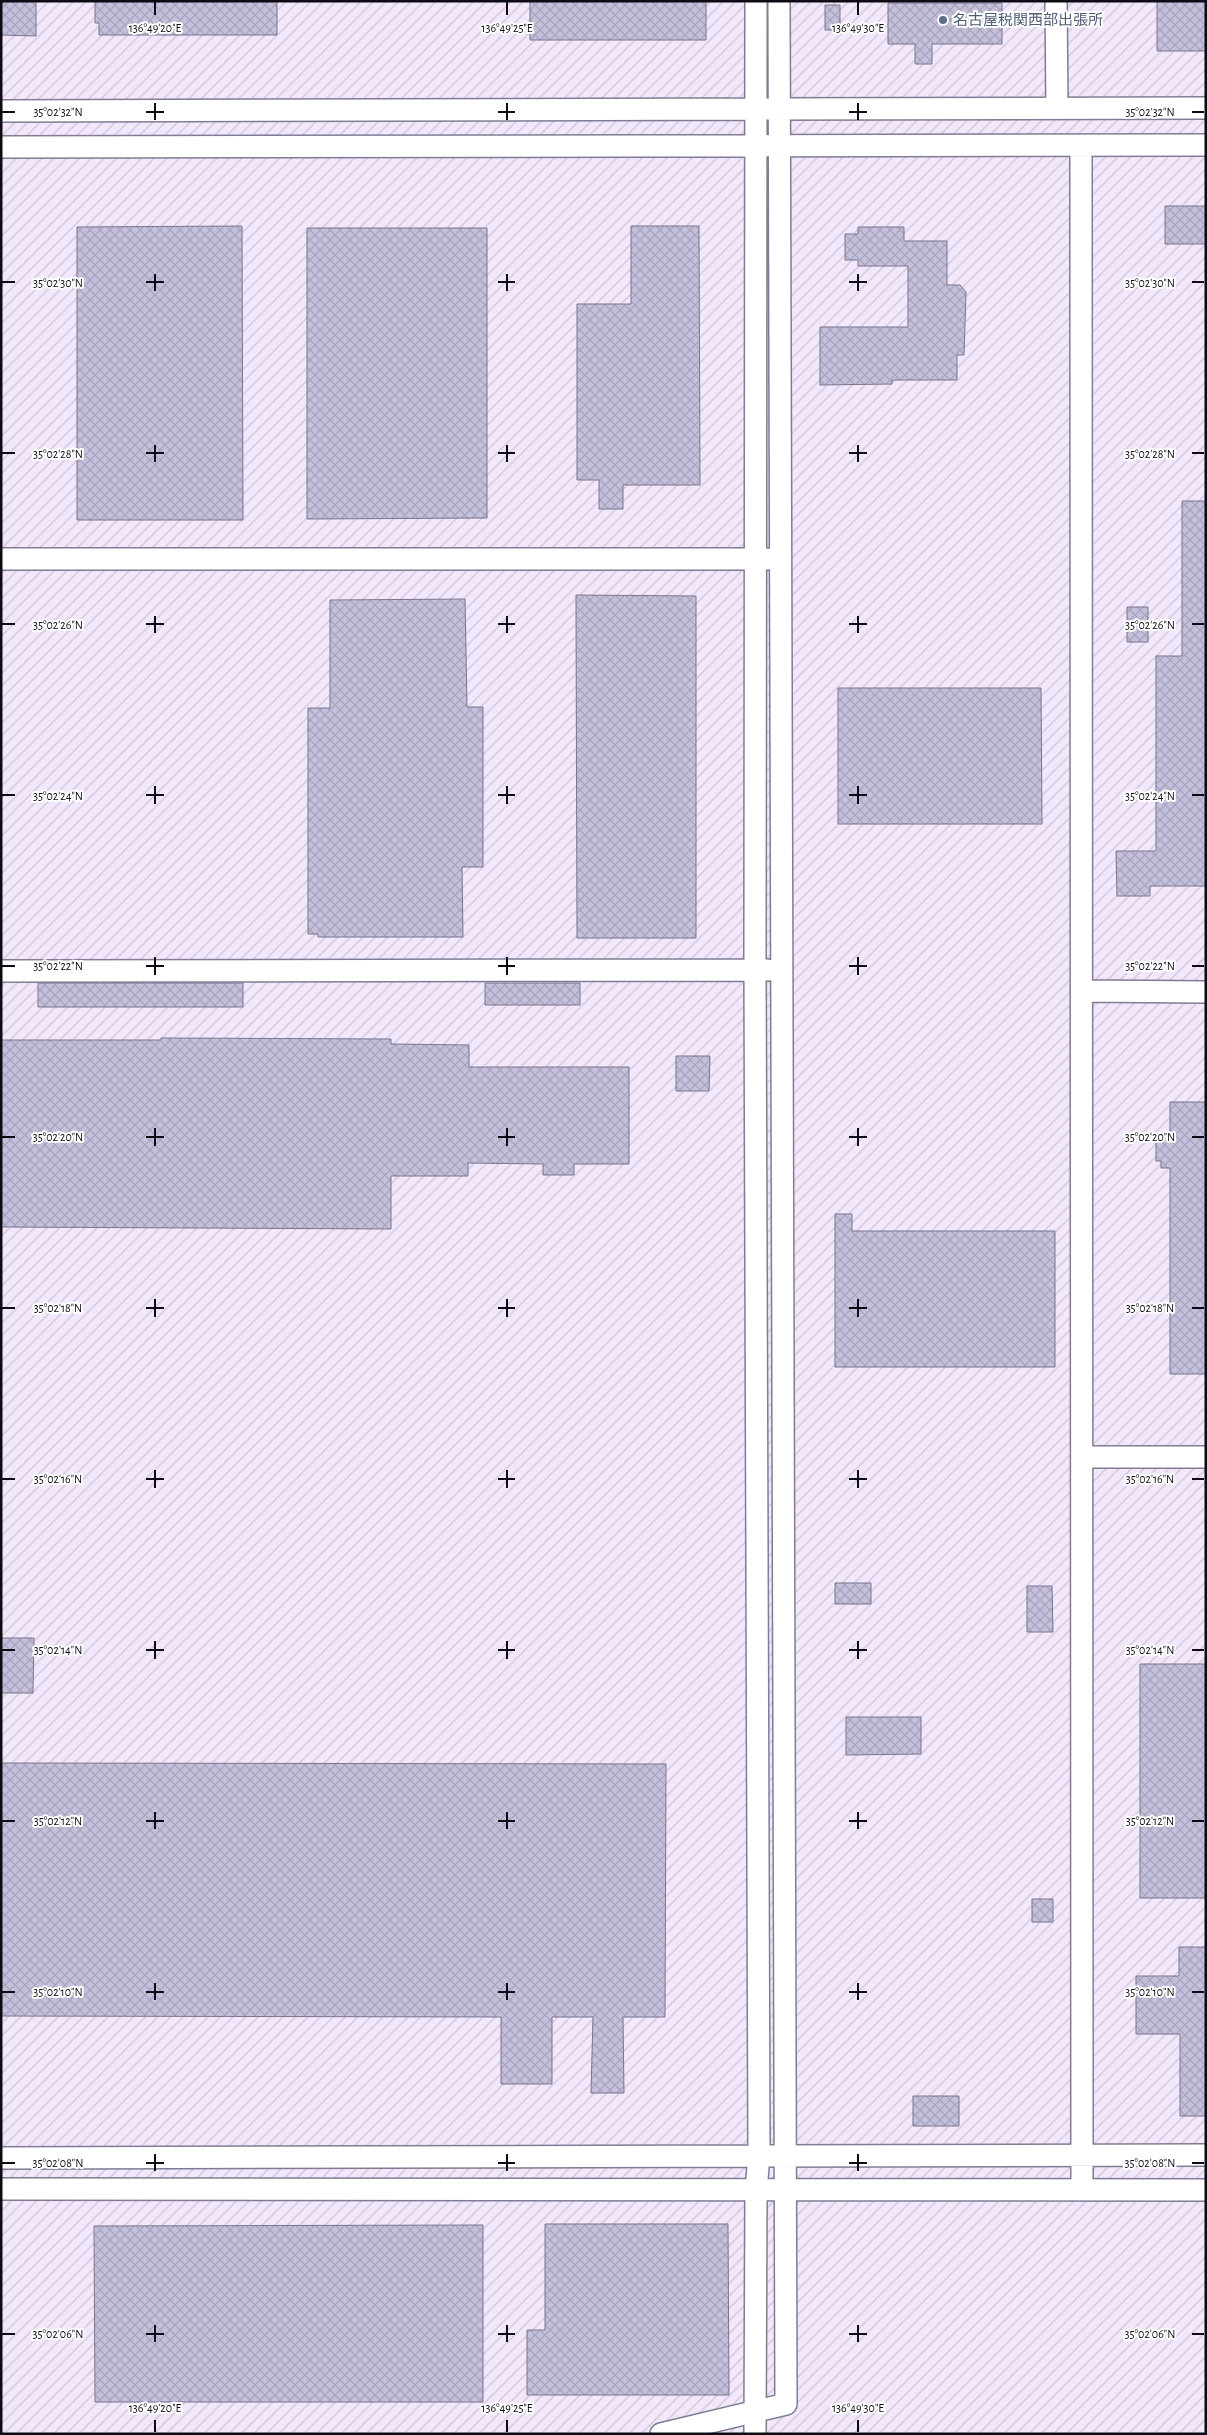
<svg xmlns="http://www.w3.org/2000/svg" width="1207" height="2435" font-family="'Alegreya Sans','Noto Sans JP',sans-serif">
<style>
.industrial{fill:url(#industrial-furrows)}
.building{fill:url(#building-cross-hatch);stroke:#79758e}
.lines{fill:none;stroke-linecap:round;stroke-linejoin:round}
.minor-casing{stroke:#807c96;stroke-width:24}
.minor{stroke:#fff;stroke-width:21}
.ticks{fill:none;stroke:#0d0b14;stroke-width:2}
.service-dot{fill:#5c6f8a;stroke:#fff;stroke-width:2}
.labels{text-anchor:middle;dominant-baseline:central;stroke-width:4;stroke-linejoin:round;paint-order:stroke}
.service-label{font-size:15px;fill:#4e5e75;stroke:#fff;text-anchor:start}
.ticks-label{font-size:12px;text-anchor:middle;fill:#0d0b14;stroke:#fff;stroke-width:4;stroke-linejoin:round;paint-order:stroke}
</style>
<defs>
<pattern id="industrial-furrows" width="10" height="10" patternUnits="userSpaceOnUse" patternTransform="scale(1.25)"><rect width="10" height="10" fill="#f3e7fb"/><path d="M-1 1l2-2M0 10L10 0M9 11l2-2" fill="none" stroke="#cfc5d6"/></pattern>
<pattern id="building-cross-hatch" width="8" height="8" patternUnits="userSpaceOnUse" patternTransform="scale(1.25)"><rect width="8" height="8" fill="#c4c0dc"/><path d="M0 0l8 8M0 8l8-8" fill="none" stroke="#a7a4bc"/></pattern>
</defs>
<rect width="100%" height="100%" fill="#f6f5fb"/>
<path class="industrial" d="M 1,1 L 1206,1 L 1206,2434 L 1,2434 Z"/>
<path class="building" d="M 1,1 L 36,1 L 36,36 L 1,35 Z
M 95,1 L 277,1 L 277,35 L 99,35 L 99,23 L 95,23 Z
M 530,1 L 706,1 L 706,40 L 530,40 Z
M 1157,1 L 1206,1 L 1206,51 L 1157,51 Z
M 888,3 L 1002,3 L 1002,44 L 932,44 L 932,64 L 915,64 L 915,44 L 888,44 Z
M 825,5 L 840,5 L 840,30 L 825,30 Z
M 1165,206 L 1206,206 L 1206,244 L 1165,244 Z
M 242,226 L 243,520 L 77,520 L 77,227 Z
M 631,226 L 699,226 L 700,485 L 623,485 L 623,509 L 599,509 L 599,480 L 577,480 L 577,304 L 631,304 Z
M 858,227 L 904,227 L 904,241 L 947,241 L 947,285 L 960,285 L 966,292 L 964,355 L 957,355 L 957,380 L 892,380 L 892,384 L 820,385 L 820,327 L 908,327 L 908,266 L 858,266 L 858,260 L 845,260 L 845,234 L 858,234 Z
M 307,228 L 487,228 L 487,518 L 307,519 Z
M 1182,501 L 1206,501 L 1206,886 L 1150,886 L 1150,896 L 1117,896 L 1116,851 L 1156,851 L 1156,656 L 1182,656 Z
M 576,595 L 696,596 L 696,938 L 577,938 Z
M 465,599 L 467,707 L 483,707 L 483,867 L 462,867 L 463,937 L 318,937 L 318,934 L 308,934 L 308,708 L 330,708 L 330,600 Z
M 1127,607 L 1148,607 L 1148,642 L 1127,642 Z
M 838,688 L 1041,688 L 1042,824 L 838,824 Z
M 38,983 L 243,983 L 243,1007 L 38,1007 Z
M 485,983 L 580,983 L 580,1005 L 485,1005 Z
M 161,1038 L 391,1039 L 391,1044 L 469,1045 L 469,1067 L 629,1067 L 629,1164 L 574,1164 L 574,1175 L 543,1175 L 543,1164 L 468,1163 L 468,1176 L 391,1176 L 391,1229 L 1,1227 L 1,1040 L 161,1040 Z
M 676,1056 L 710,1056 L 709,1091 L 676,1091 Z
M 1170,1102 L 1206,1102 L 1206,1374 L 1170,1374 L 1170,1168 L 1161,1168 L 1161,1161 L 1156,1161 L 1156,1134 L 1170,1134 Z
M 835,1214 L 852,1214 L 852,1231 L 1055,1231 L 1055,1367 L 835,1367 Z
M 835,1583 L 871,1583 L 871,1604 L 835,1604 Z
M 1027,1586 L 1052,1586 L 1053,1632 L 1027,1632 Z
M 1,1638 L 34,1638 L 33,1693 L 1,1693 Z
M 1140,1664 L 1206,1664 L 1206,1898 L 1140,1898 Z
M 846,1717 L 921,1717 L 921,1754 L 846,1755 Z
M 1,1763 L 666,1764 L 665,2017 L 623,2017 L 624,2093 L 591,2093 L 593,2017 L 552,2017 L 552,2084 L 501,2084 L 501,2017 L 1,2016 Z
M 1032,1899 L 1053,1899 L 1053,1922 L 1032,1922 Z
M 1179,1947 L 1206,1947 L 1206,2116 L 1180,2116 L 1180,2034 L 1136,2034 L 1136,1976 L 1179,1976 Z
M 913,2096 L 959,2096 L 959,2126 L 913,2126 Z
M 545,2224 L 728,2224 L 729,2395 L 527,2395 L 527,2330 L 545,2330 Z
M 483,2225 L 483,2402 L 95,2402 L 94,2226 Z"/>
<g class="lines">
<g class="minor-casing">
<path id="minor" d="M 1056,1 L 1057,108
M 1,111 L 1206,108
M 1081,146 L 1082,2189
M 1,147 L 1206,145
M 1,559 L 768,559
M 1,971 L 768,970
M 1083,991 L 1206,992
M 1083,1457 L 1206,1457
M 1,2158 L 1206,2155
M 1,2189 L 1206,2190
M 661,2434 L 786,2404 L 779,1
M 755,2434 L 756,2190 L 759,2156 L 755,964 L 756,1"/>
</g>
<use href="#minor" class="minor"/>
</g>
<path class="ticks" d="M 155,2 L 155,15M 507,2 L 507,15M 858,2 L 858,15M 155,103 L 155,120M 507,103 L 507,120M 858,103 L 858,120M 2,112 L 15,112M 146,112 L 164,112M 498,112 L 515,112M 849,112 L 867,112M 1192,112 L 1204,112M 155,274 L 155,291M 507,274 L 507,291M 858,274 L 858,291M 2,282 L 15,282M 146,282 L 164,282M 498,282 L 515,282M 849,282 L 867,282M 1192,282 L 1204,282M 155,445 L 155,462M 507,445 L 507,462M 858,445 L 858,462M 2,453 L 15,453M 146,453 L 164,453M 498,453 L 515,453M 849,453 L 867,453M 1192,453 L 1204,453M 155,616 L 155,633M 507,616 L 507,633M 858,616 L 858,633M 2,624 L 15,624M 146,624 L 164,624M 498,624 L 515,624M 849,624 L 867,624M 1192,624 L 1204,624M 155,786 L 155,804M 507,786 L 507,804M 858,786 L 858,804M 2,795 L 15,795M 146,795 L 164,795M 498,795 L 515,795M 849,795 L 867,795M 1192,795 L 1204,795M 155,957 L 155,975M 507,957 L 507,975M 858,957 L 858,975M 2,966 L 15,966M 146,966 L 164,966M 498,966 L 515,966M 849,966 L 867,966M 1192,966 L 1204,966M 155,1128 L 155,1146M 507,1128 L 507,1146M 858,1128 L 858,1146M 2,1137 L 15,1137M 146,1137 L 164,1137M 498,1137 L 515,1137M 849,1137 L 867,1137M 1192,1137 L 1204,1137M 155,1299 L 155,1317M 507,1299 L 507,1317M 858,1299 L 858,1317M 2,1308 L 15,1308M 146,1308 L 164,1308M 498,1308 L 515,1308M 849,1308 L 867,1308M 1192,1308 L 1204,1308M 155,1470 L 155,1488M 507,1470 L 507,1488M 858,1470 L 858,1488M 2,1479 L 15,1479M 146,1479 L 164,1479M 498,1479 L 515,1479M 849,1479 L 867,1479M 1192,1479 L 1204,1479M 155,1641 L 155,1659M 507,1641 L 507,1659M 858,1641 L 858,1659M 2,1650 L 15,1650M 146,1650 L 164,1650M 498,1650 L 515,1650M 849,1650 L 867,1650M 1192,1650 L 1204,1650M 155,1812 L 155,1829M 507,1812 L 507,1829M 858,1812 L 858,1829M 2,1821 L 15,1821M 146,1821 L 164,1821M 498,1821 L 515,1821M 849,1821 L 867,1821M 1192,1821 L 1204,1821M 155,1983 L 155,2000M 507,1983 L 507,2000M 858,1983 L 858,2000M 2,1992 L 15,1992M 146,1992 L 164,1992M 498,1992 L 515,1992M 849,1992 L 867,1992M 1192,1992 L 1204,1992M 155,2154 L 155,2171M 507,2154 L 507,2171M 858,2154 L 858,2171M 2,2163 L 15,2163M 146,2163 L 164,2163M 498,2163 L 515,2163M 849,2163 L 867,2163M 1192,2163 L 1204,2163M 155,2325 L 155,2342M 507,2325 L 507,2342M 858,2325 L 858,2342M 2,2334 L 15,2334M 146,2334 L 164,2334M 498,2334 L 515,2334M 849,2334 L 867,2334M 1192,2334 L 1204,2334M 155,2420 L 155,2432M 507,2420 L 507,2432M 858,2420 L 858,2432"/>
<circle class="service-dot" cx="943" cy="20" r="5"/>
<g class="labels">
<g class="service-label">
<text x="953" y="20">名古屋税関西部出張所</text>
</g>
</g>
<g class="ticks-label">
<text x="155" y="32">136°49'20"E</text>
<text x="507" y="32">136°49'25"E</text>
<text x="858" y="32">136°49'30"E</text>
<text x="58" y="116">35°02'32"N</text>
<text x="1150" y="116">35°02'32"N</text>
<text x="58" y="287">35°02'30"N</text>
<text x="1150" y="287">35°02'30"N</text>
<text x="58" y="458">35°02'28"N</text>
<text x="1150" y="458">35°02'28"N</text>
<text x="58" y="629">35°02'26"N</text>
<text x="1150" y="629">35°02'26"N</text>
<text x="58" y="800">35°02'24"N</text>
<text x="1150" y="800">35°02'24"N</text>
<text x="58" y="970">35°02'22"N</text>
<text x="1150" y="970">35°02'22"N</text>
<text x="58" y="1141">35°02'20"N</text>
<text x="1150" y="1141">35°02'20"N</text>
<text x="58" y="1312">35°02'18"N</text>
<text x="1150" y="1312">35°02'18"N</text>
<text x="58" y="1483">35°02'16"N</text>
<text x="1150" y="1483">35°02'16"N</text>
<text x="58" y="1654">35°02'14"N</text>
<text x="1150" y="1654">35°02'14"N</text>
<text x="58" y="1825">35°02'12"N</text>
<text x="1150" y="1825">35°02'12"N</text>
<text x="58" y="1996">35°02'10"N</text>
<text x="1150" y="1996">35°02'10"N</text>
<text x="58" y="2167">35°02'08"N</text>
<text x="1150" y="2167">35°02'08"N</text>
<text x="58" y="2338">35°02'06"N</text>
<text x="1150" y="2338">35°02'06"N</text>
<text x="155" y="2412">136°49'20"E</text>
<text x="507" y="2412">136°49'25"E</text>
<text x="858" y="2412">136°49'30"E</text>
</g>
<rect width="1207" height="2435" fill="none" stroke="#0d0b14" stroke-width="5"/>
</svg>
